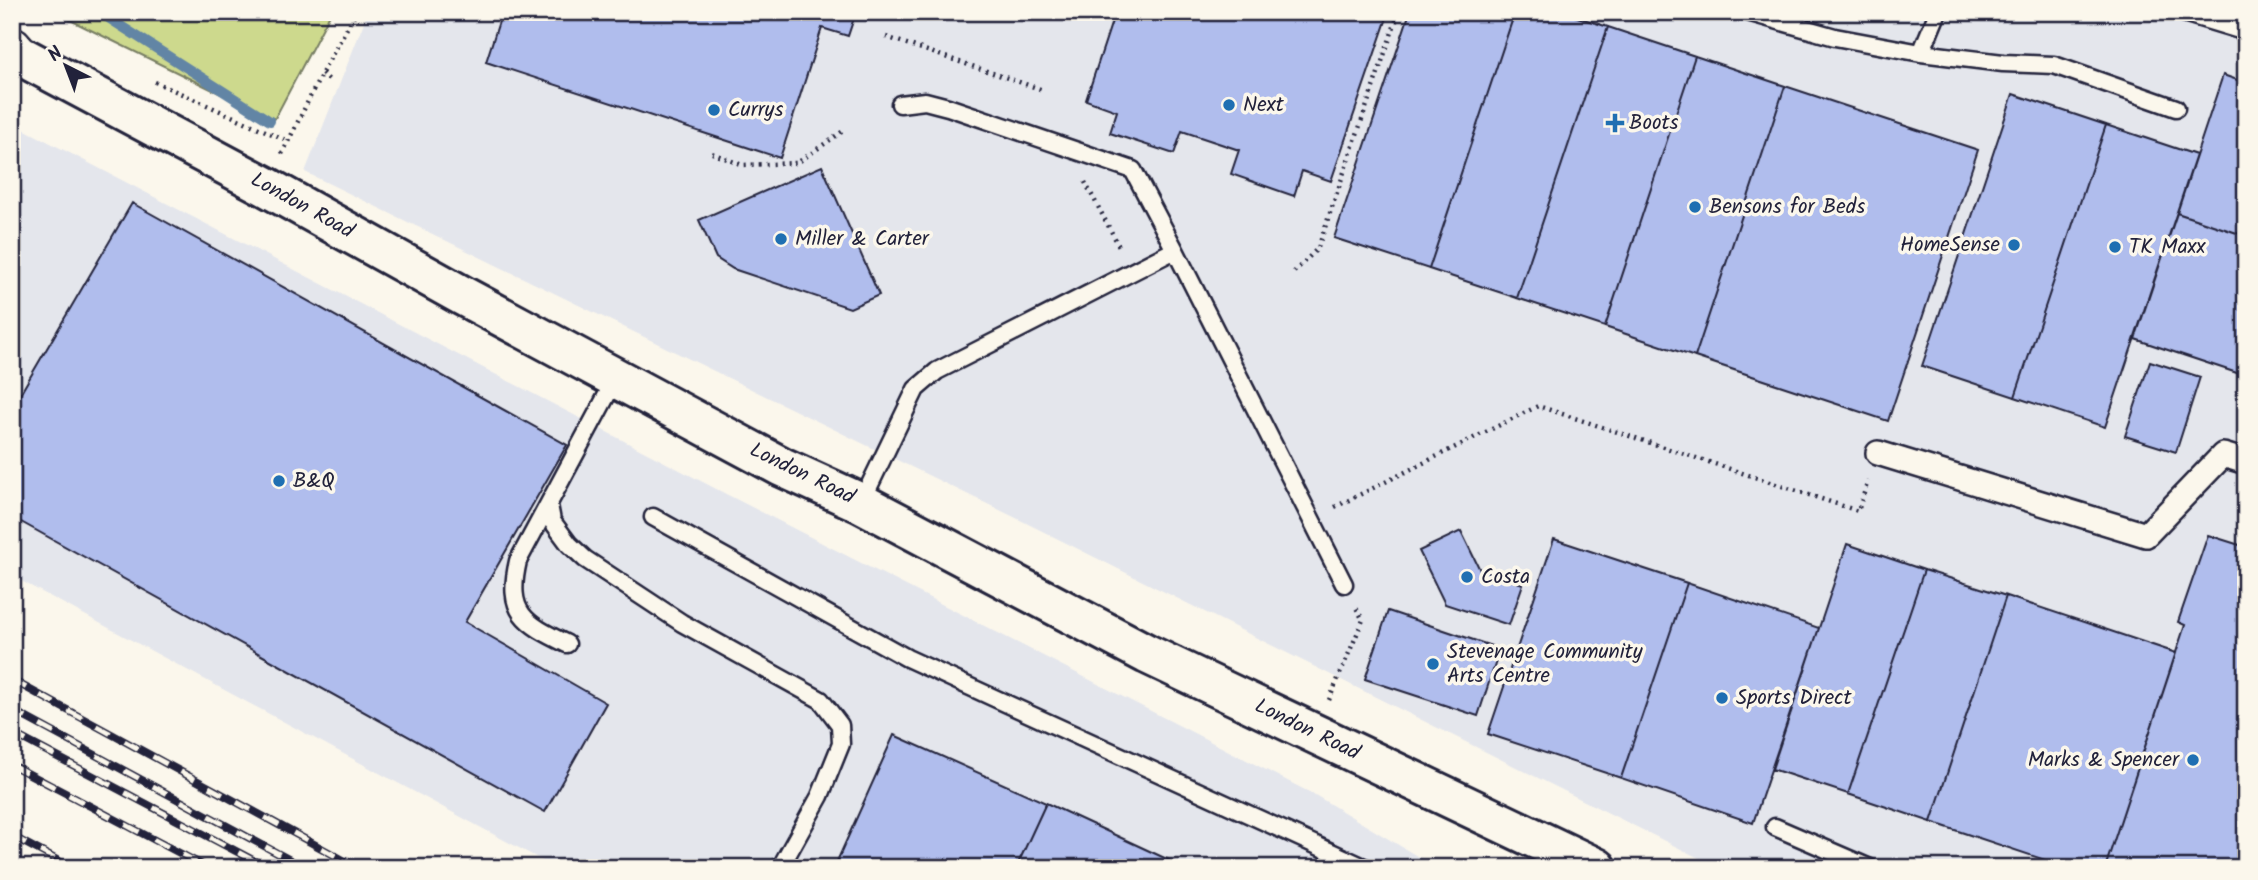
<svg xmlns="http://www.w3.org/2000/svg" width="2258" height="880" font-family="Kalam,sans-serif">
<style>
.built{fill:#e4e6ec}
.green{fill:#cdd98d;stroke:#787e64;stroke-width:2}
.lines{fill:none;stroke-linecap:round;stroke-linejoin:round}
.stream{stroke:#6285a5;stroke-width:10}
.building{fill:#b0bded;stroke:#22223b;stroke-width:2}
.service-casing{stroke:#22223b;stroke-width:21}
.pedestrian-casing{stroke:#22223b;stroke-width:28}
.secondary-casing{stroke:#22223b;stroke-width:44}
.path{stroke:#22223b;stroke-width:4.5;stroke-dasharray:2 5;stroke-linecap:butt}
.service{stroke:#fbf7ec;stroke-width:16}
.pedestrian{stroke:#fbf7ec;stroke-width:23}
.secondary{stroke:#fbf7ec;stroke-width:38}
.rail-casing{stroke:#22223b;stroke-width:8}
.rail{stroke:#fbf7ec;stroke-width:5;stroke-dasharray:16;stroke-linecap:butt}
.poi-dot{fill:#1f6fb2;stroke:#fbf7ec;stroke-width:2.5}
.labels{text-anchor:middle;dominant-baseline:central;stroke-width:7;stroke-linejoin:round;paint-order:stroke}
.poi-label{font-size:21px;fill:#22223b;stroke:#fbf7ec;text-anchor:start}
.street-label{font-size:21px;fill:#22223b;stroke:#fbf7ec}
</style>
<rect width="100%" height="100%" fill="#fbf7ec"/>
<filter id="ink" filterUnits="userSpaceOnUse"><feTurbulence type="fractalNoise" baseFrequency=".0143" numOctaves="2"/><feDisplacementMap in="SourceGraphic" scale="14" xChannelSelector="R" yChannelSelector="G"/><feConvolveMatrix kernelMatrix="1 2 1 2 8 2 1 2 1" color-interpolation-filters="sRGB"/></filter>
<g filter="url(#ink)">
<path class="built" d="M 368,12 L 2153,12 L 2246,41 L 2246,868 L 1719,868 L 1010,515 L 305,172 Z
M 12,123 L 724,493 L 1315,795 L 1437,868 L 557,868 L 547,863 L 12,576 Z"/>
<path class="green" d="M 54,12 L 331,12 L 274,120 Z"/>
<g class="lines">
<path class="stream" d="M 99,12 L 270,121"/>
</g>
<path class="building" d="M 502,12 L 856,12 L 848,36 L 822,28 L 780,158 L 486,62 Z
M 1115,12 L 1389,12 L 1331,181 L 1302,171 L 1294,196 L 1231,174 L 1239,150 L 1182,131 L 1174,154 L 1110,133 L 1117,111 L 1086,100 Z
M 1410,12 L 1515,12 L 1429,269 L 1334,238 Z
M 1515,12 L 1562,12 L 1608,27 L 1517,298 L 1429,269 Z
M 1608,27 L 1695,56 L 1605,327 L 1517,298 Z
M 1695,56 L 1785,86 L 1695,357 L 1605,327 Z
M 2223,75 L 2246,83 L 2246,236 L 2177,213 Z
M 1785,86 L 1978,150 L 1888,421 L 1695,357 Z
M 2013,94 L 2106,125 L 2015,397 L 1922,366 Z
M 2106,125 L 2196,155 L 2105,427 L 2015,397 Z
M 822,166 L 879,295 L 850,308 L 733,269 L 716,258 L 699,220 Z
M 132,203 L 567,445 L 465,622 L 606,703 L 545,812 L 12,517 L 12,408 Z
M 2177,213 L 2246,236 L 2246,376 L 2135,339 Z
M 2150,361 L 2200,377 L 2176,452 L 2125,436 Z
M 1461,531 L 1480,570 L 1523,584 L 1509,625 L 1445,604 L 1419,551 Z
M 2208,535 L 2246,547 L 2246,868 L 2105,868 L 2185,625 L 2178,622 Z
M 1554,539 L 1687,583 L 1621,778 L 1488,734 Z
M 1847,544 L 1924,570 L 1848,794 L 1772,769 Z
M 1924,570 L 2006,596 L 1931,822 L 1848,794 Z
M 1687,583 L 1819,628 L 1753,823 L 1621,778 Z
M 2006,596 L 2176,653 L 2105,868 L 2069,868 L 1931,822 Z
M 1388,611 L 1500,649 L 1478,716 L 1365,679 Z
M 894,735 L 1046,803 L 1016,868 L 834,868 Z
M 1046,803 L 1184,867 L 1184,868 L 1016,868 Z"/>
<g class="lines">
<g class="service-casing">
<path id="service" d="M 1747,12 L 1835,37 L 1921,53 L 2003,63 L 2054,65 L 2176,108
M 2180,12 L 2246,32
M 1921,53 L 1938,12
M 1175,250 L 1344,584
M 861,503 L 916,389 L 937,371 L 1175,250 L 1133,170 L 948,107 L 925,101 L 900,104
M 549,505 L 552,521 L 569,544 L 585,559 L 682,623 L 821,700 L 840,725 L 841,744 L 820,796 L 780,868
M 653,517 L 907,658 L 1366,868
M 567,644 C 524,623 506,613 518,561 L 616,378
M 1775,827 L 1870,868"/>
</g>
<g class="pedestrian-casing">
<path id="pedestrian" d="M 1878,453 L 2146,535 L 2223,455 L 2246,462"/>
</g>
<g class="secondary-casing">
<path id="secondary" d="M 12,47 L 19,55 L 267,187 L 463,296 L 782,467 L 861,503 L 1147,654 L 1597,868"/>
</g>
<path class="path" d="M 886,37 L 1043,90
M 322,73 L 331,82
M 155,82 L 288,141
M 712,153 L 742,165 L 797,163 L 846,129
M 282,154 L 322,73 L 356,12
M 1085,182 L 1120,248
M 1294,272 L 1318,248 L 1399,12
M 1335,507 L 1538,406 L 1858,511 L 1868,481
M 1329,700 L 1363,620 L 1355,606"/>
<use href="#service" class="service"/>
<use href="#pedestrian" class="pedestrian"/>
<use href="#secondary" class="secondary"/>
<g class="rail-casing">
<path id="rail" d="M 12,680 L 358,868
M 12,710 L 305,868
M 12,733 L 268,868
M 12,765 L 208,868
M 12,836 L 72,868"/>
</g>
<use href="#rail" class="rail"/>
</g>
</g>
<g class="poi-dot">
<circle cx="1229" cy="105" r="7"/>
<circle cx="714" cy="110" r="7"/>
<path d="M1611.5 112.5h7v7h7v7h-7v7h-7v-7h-7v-7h7z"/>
<circle cx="1695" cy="207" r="7"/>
<circle cx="781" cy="239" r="7"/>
<circle cx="2014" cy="245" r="7"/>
<circle cx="2115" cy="247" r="7"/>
<circle cx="279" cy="481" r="7"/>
<circle cx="1467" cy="577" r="7"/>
<circle cx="1433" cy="664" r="7"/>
<circle cx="1722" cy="698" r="7"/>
<circle cx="2193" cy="760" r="7"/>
</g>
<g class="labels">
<g class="poi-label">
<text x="1243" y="105">Next</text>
<text x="728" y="110">Currys</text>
<text x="1629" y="123">Boots</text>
<text x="1709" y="207">Bensons for Beds</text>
<text x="795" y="239">Miller &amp; Carter</text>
<text x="2000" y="245" text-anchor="end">HomeSense</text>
<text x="2129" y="247">TK Maxx</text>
<text x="293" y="481">B&amp;Q</text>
<text x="1481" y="577">Costa</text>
<text x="1447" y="652">Stevenage Community<tspan x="1447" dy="24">Arts Centre</tspan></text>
<text x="1736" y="698">Sports Direct</text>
<text x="2179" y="760" text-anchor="end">Marks &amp; Spencer</text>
</g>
<g class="street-label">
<text transform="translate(302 206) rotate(29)">London Road</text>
<text transform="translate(802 474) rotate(26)">London Road</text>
<text transform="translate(1307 730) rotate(26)">London Road</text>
</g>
</g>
<rect width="2258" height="880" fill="none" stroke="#fbf7ec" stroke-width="42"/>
<rect x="21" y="21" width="2216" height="838" fill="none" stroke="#22223b" stroke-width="2.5" filter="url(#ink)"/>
<g transform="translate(66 66) rotate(318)" stroke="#fbf7ec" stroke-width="5" paint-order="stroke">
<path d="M0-5L12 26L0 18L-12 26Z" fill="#22223b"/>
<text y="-10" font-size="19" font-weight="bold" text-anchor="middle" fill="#22223b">N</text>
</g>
</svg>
